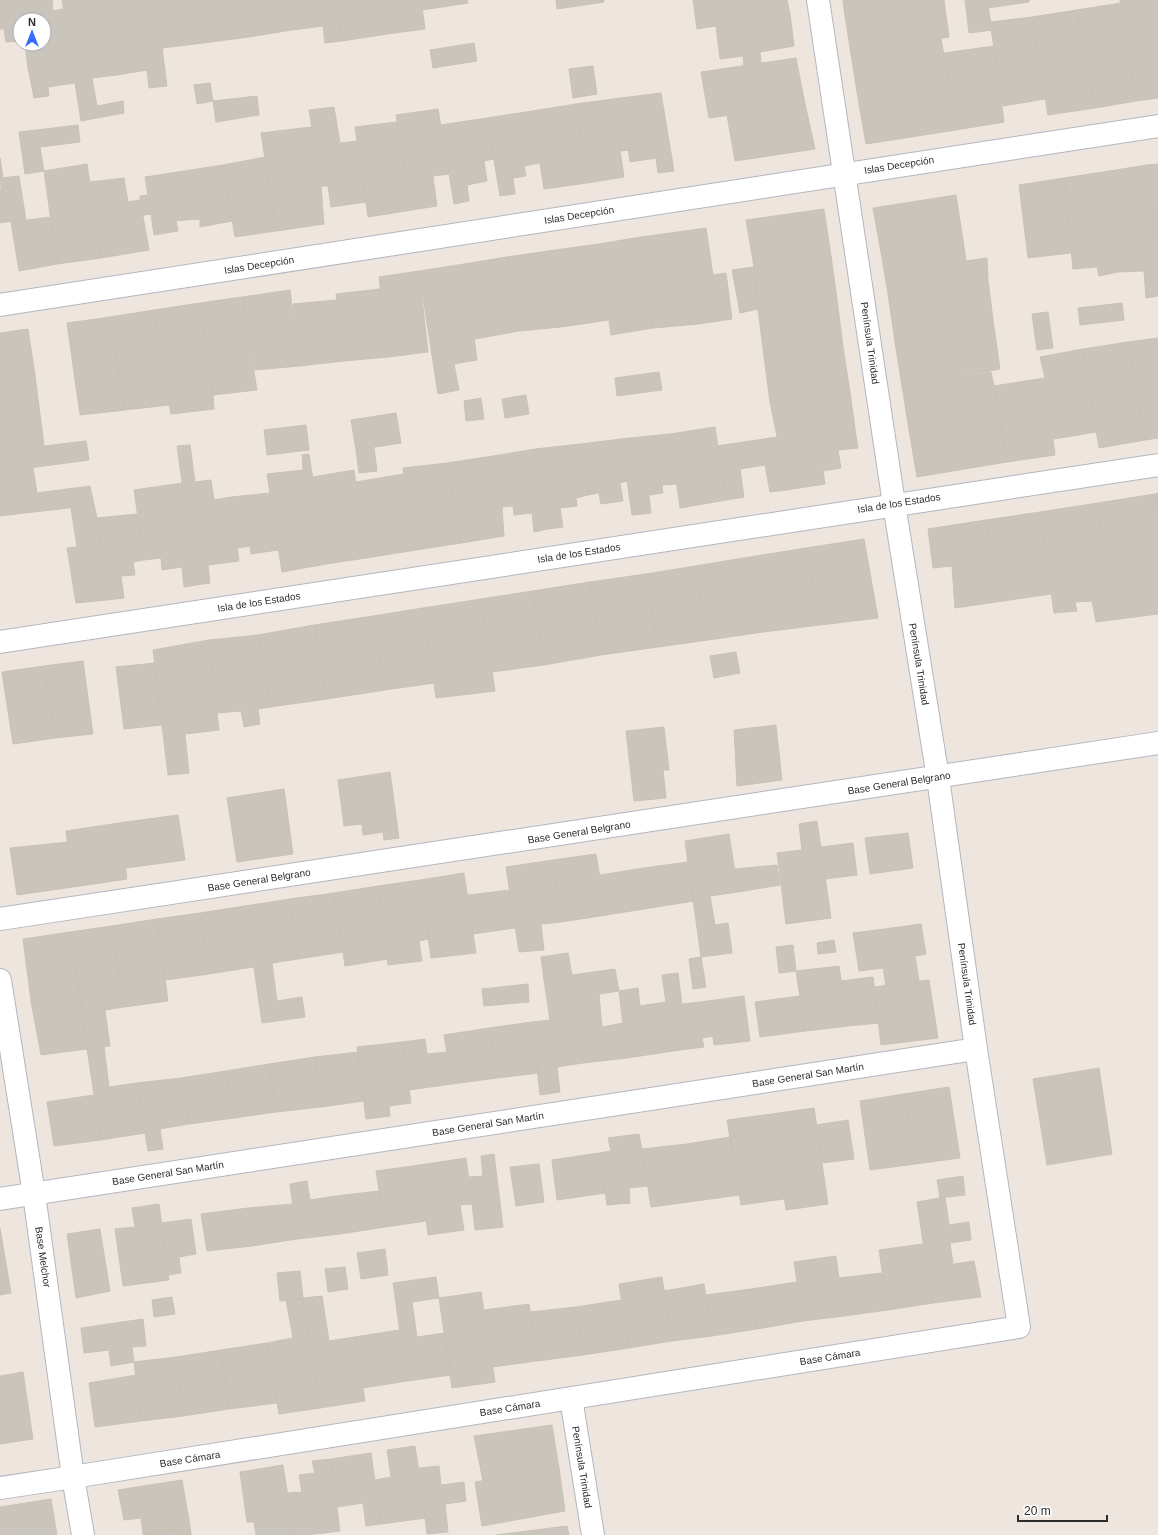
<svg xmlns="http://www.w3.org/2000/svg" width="1158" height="1535" font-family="Helvetica,sans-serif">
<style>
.building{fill:#c9c4bc;stroke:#cac2b7}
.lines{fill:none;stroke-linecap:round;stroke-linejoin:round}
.street-casing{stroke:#b2b6c0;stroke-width:24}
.street{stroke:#fff;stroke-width:22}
.labels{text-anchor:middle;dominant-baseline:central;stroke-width:4;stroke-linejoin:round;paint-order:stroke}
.street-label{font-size:10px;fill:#2c2c2c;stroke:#fff}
</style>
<rect width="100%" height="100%" fill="#eee6de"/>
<path class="building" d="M 0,0 L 20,0 L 22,20 L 20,20 L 20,41 L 6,42 L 4,29 L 0,29 Z
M 20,0 L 52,0 L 53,11 L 63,9 L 72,62 L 28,68 L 25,44 L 44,44 L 44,20 L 22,20 Z
M 62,0 L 107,0 L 117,75 L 92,78 L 97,106 L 123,101 L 124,113 L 81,121 Z
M 107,0 L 156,0 L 167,86 L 149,88 L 147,70 L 117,75 Z
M 156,0 L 198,0 L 203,43 L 162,48 Z
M 198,0 L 244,0 L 249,37 L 203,43 Z
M 244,0 L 288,0 L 292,30 L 249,37 Z
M 288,0 L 336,0 L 342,41 L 325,43 L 323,26 L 292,30 Z
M 336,0 L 382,0 L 387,34 L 342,41 Z
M 382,0 L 421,0 L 425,29 L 387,34 Z
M 421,0 L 467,0 L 468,3 L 422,10 Z
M 556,0 L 604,0 L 604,2 L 557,9 Z
M 693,0 L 787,0 L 790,14 L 697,29 Z
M 843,0 L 906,0 L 844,9 Z
M 906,0 L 944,0 L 949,37 L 851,54 L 844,9 Z
M 965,0 L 987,0 L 992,30 L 969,33 Z
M 987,0 L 1029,0 L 1029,2 L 988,8 Z
M 1120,0 L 1158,0 L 1158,98 L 1136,101 Z
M 1121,3 L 1136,101 L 1095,108 L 1077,10 Z
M 1077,10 L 1095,108 L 1048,115 L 1032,17 Z
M 790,14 L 794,46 L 760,52 L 761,63 L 744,65 L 743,56 L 720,59 L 716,26 Z
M 1032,17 L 1045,99 L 1003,106 L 990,22 Z
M 941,39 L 949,82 L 858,98 L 851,54 Z
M 474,43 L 477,61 L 433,68 L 430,50 Z
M 994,46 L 1004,122 L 956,130 L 944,53 Z
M 796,58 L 805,104 L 709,118 L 701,72 Z
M 72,62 L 74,83 L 48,87 L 49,96 L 34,98 L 28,68 Z
M 593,66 L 597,94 L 573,98 L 569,69 Z
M 949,82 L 956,130 L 866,144 L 858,98 Z
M 210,83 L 213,101 L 197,104 L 194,85 Z
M 661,93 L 674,171 L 658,173 L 656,158 L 630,162 L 621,98 Z
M 257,96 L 259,115 L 216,122 L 213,101 Z
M 621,98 L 629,150 L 620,151 L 624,177 L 587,183 L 576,104 Z
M 576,104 L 587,183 L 544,189 L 532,111 Z
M 805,104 L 815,149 L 735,161 L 727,115 Z
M 334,107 L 340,143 L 357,141 L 366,202 L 331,207 L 328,186 L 321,186 L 309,110 Z
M 438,109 L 449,174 L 433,176 L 437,206 L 412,210 L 396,115 Z
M 532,111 L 539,163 L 524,166 L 526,176 L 513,178 L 515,194 L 500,196 L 487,118 Z
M 487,118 L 494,159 L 484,161 L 487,181 L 467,185 L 469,201 L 454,204 L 441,125 Z
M 397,122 L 412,210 L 368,217 L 355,127 Z
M 78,125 L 80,142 L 40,147 L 37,130 Z
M 311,127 L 321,186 L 324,224 L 276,231 L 261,133 Z
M 37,130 L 44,171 L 25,174 L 19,132 Z
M 265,157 L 276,231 L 235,237 L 223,165 Z
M 0,158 L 3,178 L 0,178 Z
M 87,164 L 101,258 L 57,264 L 44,171 Z
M 1158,164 L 1158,248 L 1147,165 Z
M 223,165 L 232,221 L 200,227 L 200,219 L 186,220 L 178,172 Z
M 1147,165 L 1158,247 L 1158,296 L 1146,298 L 1144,271 L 1118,272 L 1103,172 Z
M 178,172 L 186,220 L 176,221 L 178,231 L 154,235 L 151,214 L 143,215 L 140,200 L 140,196 L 148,195 L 145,177 Z
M 1103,172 L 1118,272 L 1099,276 L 1097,267 L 1073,269 L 1064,178 Z
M 19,176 L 26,220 L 5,222 L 0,178 Z
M 124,178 L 128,202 L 140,200 L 149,250 L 101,258 L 90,182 Z
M 1064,178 L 1071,253 L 1028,258 L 1019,185 Z
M 0,188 L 5,222 L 0,223 Z
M 956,195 L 963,240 L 881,252 L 873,208 Z
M 824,209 L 831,256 L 754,267 L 746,220 Z
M 51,217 L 57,264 L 19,271 L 11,222 Z
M 706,228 L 713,275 L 726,273 L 732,319 L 698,324 L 685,231 Z
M 685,231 L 698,324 L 653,328 L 641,237 Z
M 641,237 L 653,328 L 611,335 L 599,244 Z
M 963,240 L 966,261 L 987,258 L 988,281 L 888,294 L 881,252 Z
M 599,244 L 609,320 L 561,327 L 548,251 Z
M 548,251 L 561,327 L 519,331 L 507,257 Z
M 831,256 L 837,299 L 758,309 L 754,267 Z
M 507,257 L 519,331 L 475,339 L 464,264 Z
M 464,264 L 477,360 L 454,364 L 459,390 L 438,394 L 419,271 Z
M 754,267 L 758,309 L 740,313 L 732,270 Z
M 419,271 L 428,352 L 388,357 L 379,277 Z
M 988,281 L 994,327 L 895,342 L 888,294 Z
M 380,289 L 388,357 L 344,361 L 336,294 Z
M 290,290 L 299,366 L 255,370 L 242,297 Z
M 242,297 L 257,390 L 213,395 L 200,303 Z
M 837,299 L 843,347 L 764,357 L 758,309 Z
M 336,300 L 344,361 L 299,366 L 293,304 Z
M 200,303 L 213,395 L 214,409 L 171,414 L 154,310 Z
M 1122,303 L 1124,320 L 1080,325 L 1078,308 Z
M 154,310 L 169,405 L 125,410 L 110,317 Z
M 1048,312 L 1053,348 L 1037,350 L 1032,314 Z
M 110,317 L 125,410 L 80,415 L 67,323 Z
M 994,327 L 1000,369 L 902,386 L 895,342 Z
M 28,329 L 35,375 L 0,381 L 0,333 Z
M 1158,338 L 1158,438 L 1145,440 L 1128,342 Z
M 1128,342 L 1145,440 L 1099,448 L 1083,349 Z
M 843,347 L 850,392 L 770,402 L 764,357 Z
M 1083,349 L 1096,432 L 1054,439 L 1045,378 L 1040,357 Z
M 659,372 L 662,390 L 617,396 L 615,378 Z
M 991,372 L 1000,414 L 909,430 L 902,386 Z
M 35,375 L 41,422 L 0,427 L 0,381 Z
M 1045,378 L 1055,455 L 1007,462 L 994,386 Z
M 850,392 L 856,436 L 779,446 L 770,402 Z
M 526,395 L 529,414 L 505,418 L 502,399 Z
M 481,398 L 484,419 L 466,421 L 464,401 Z
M 396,413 L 401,443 L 356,450 L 351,420 Z
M 1000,414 L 1007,462 L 917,477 L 909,430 Z
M 41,422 L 44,446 L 86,441 L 89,460 L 0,472 L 0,427 Z
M 306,425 L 309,450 L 267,455 L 264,430 Z
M 715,427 L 726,500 L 680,508 L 670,434 Z
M 670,434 L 676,484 L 662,485 L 663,493 L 649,495 L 651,513 L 632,515 L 621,439 Z
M 856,436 L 858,448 L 838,450 L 841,468 L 823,471 L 825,484 L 786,490 L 779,446 Z
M 777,437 L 786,490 L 770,492 L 765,465 L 740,469 L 744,497 L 726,500 L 717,446 Z
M 621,439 L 627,481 L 620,483 L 623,501 L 601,504 L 599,493 L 588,495 L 581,444 Z
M 581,444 L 588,495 L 576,498 L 577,506 L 560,508 L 563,527 L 548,529 L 535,449 Z
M 190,445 L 195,482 L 211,480 L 214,500 L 231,497 L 239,561 L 208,565 L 210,583 L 196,585 L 177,446 Z
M 374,448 L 377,471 L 359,473 L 356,450 Z
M 535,449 L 548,529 L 534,532 L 532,513 L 514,515 L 513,506 L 502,507 L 493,456 Z
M 309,454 L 326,564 L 282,572 L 267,474 L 303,470 L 302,455 Z
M 493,456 L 502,507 L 504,536 L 461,543 L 447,463 Z
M 447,463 L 461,543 L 416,550 L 403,468 Z
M 33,468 L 37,493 L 90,486 L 94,505 L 0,516 L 0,472 Z
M 354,470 L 366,558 L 326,564 L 313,477 Z
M 404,474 L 416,550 L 366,558 L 356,482 Z
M 182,483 L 196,585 L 184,587 L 182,567 L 162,570 L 161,558 L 144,560 L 134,490 Z
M 270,493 L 278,550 L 251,554 L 250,546 L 238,548 L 231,497 Z
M 1158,493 L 1158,520 L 1155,494 Z
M 1155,494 L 1158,520 L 1158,614 L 1111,620 L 1098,503 Z
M 1098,503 L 1111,620 L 1096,622 L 1092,601 L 1075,602 L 1077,611 L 1054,613 L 1040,512 Z
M 94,505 L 97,518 L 107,600 L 76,603 L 67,548 L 77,547 L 71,508 Z
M 1040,512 L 1051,594 L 996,602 L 986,520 Z
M 137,514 L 144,560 L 133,562 L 135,575 L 121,576 L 124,598 L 107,600 L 97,518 Z
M 986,520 L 996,602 L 955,608 L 952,566 L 933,568 L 928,529 Z
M 864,539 L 878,618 L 820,625 L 806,548 Z
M 806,548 L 820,625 L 763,632 L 750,557 Z
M 750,557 L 763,632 L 708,640 L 695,566 Z
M 695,566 L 708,640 L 658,647 L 646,574 Z
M 646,574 L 658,647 L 601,655 L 590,582 Z
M 590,582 L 601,655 L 544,665 L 533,591 Z
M 533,591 L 544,665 L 492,672 L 481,599 Z
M 481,599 L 495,691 L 436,698 L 423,608 Z
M 423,608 L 434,683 L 385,690 L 373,616 Z
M 373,616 L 385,690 L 327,699 L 314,625 Z
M 314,625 L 327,699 L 270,707 L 258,635 Z
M 258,635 L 270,707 L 258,709 L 260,724 L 244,727 L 241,711 L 217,713 L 209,640 Z
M 209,640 L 219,730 L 185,734 L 189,773 L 168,775 L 153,650 Z
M 736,652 L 740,673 L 714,678 L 710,656 Z
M 83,661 L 93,734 L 55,738 L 44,666 Z
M 155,663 L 162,725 L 124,729 L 116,667 Z
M 44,666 L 55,738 L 13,744 L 2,672 Z
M 776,725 L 782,780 L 737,786 L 734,730 Z
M 664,727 L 669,770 L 663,770 L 666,798 L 634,801 L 626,731 Z
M 390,772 L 399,838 L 384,840 L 383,832 L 363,835 L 362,824 L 344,826 L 338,780 Z
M 284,789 L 293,854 L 237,862 L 227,798 Z
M 178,815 L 185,860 L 126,868 L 119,823 Z
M 817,821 L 831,918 L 786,924 L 777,853 L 802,850 L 799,824 Z
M 119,823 L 127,879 L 73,887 L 66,831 Z
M 908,833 L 913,868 L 870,874 L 865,838 Z
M 729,834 L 738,892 L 710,896 L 715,925 L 728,923 L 732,953 L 701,957 L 685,841 Z
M 68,842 L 73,887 L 17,895 L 10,848 Z
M 853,843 L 857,875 L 825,879 L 821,847 Z
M 596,854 L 606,915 L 561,922 L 553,860 Z
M 553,860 L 561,922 L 541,924 L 544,950 L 519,952 L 506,867 Z
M 688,862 L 694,901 L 650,908 L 644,868 Z
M 777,865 L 780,885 L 738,892 L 735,869 Z
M 644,868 L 650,908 L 606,915 L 600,875 Z
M 464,873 L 476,953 L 431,958 L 420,880 Z
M 420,880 L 429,939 L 419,941 L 422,961 L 388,965 L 378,886 Z
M 378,886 L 388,959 L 345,966 L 334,893 Z
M 510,890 L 515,928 L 473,934 L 468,895 Z
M 334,893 L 343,952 L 298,959 L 290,899 Z
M 290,899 L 298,959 L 272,963 L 277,1001 L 302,997 L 305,1017 L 262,1023 L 245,906 Z
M 245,906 L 253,967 L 209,974 L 200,913 Z
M 200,913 L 209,974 L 165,980 L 157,919 Z
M 157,919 L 168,1001 L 124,1007 L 112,926 Z
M 921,924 L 926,954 L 915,956 L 919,981 L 886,986 L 877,930 Z
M 112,926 L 124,1007 L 105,1010 L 110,1046 L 87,1049 L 70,932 Z
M 877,930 L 883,968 L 859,971 L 853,933 Z
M 70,932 L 80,993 L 31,1001 L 23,939 Z
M 834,940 L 836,952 L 818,954 L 817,943 Z
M 793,945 L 796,971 L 779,973 L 776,947 Z
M 568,953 L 572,975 L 544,980 L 541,957 Z
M 701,957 L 706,987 L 693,989 L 689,959 Z
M 839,966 L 848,1026 L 805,1031 L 796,971 Z
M 615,969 L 619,991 L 599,994 L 602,1027 L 623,1023 L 627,1058 L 583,1063 L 572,975 Z
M 678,973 L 682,1004 L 708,1001 L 713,1036 L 702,1038 L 704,1047 L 673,1051 L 662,975 Z
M 572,975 L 583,1063 L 557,1067 L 560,1092 L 540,1095 L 532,1022 L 550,1020 L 544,980 Z
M 873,977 L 879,1023 L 848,1026 L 841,981 Z
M 929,980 L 938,1038 L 881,1045 L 874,987 Z
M 528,984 L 529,1002 L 484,1006 L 482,989 Z
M 638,988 L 640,1006 L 666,1002 L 673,1051 L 627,1058 L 619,991 Z
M 80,993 L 87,1049 L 41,1055 L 31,1001 Z
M 744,996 L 750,1041 L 714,1045 L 708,1001 Z
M 800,996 L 805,1031 L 760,1037 L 755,1002 Z
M 532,1022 L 538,1073 L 497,1078 L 489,1028 Z
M 489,1028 L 497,1078 L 452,1084 L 444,1035 Z
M 425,1039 L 427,1054 L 447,1052 L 452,1084 L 409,1090 L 403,1042 Z
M 403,1042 L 411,1103 L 389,1106 L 390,1116 L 366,1119 L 357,1047 Z
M 104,1047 L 109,1087 L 137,1083 L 145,1133 L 101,1140 L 87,1049 Z
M 358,1052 L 364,1101 L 321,1107 L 315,1057 Z
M 315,1057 L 321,1107 L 276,1112 L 269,1064 Z
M 269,1064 L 276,1112 L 234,1118 L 226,1071 Z
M 1099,1068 L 1112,1154 L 1047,1165 L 1033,1079 Z
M 226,1071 L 234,1118 L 189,1124 L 181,1078 Z
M 181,1078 L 189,1124 L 160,1129 L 163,1149 L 148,1151 L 137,1083 Z
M 949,1087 L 960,1158 L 915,1164 L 904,1094 Z
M 904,1094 L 915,1164 L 870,1170 L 860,1101 Z
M 94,1095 L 101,1140 L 54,1146 L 47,1102 Z
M 814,1108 L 828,1204 L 786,1210 L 772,1114 Z
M 772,1114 L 784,1199 L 741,1205 L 727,1120 Z
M 848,1120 L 854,1159 L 822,1163 L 816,1125 Z
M 639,1134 L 648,1186 L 629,1188 L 630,1203 L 607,1205 L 599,1153 L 611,1151 L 608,1138 Z
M 730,1137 L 739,1195 L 696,1201 L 687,1144 Z
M 687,1144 L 696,1201 L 651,1207 L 642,1149 Z
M 599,1153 L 605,1193 L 557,1200 L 552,1160 Z
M 494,1154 L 503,1227 L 475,1230 L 469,1177 L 483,1176 L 481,1156 Z
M 466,1158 L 472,1204 L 460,1205 L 464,1230 L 428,1235 L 420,1165 Z
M 539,1164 L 544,1202 L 516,1206 L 510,1167 Z
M 420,1165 L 426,1221 L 385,1227 L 376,1171 Z
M 963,1176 L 965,1195 L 940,1198 L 937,1180 Z
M 307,1181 L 310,1200 L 336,1196 L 340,1234 L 297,1239 L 290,1184 Z
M 379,1191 L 385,1227 L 340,1234 L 336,1196 Z
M 945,1197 L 949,1225 L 969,1222 L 971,1240 L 950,1243 L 953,1263 L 927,1268 L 917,1202 Z
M 159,1204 L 169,1280 L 123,1286 L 115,1229 L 135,1227 L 132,1208 Z
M 292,1204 L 297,1239 L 252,1246 L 248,1208 Z
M 248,1208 L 252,1246 L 207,1251 L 201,1214 Z
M 191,1219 L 196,1254 L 179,1257 L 181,1273 L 168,1275 L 161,1223 Z
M 0,1228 L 11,1293 L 0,1295 Z
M 100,1229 L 110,1291 L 76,1298 L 67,1234 Z
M 923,1244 L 933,1303 L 888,1310 L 879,1250 Z
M 385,1249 L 388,1275 L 361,1279 L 357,1253 Z
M 836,1256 L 844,1316 L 803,1321 L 794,1262 Z
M 974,1261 L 981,1297 L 933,1303 L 927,1268 Z
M 345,1267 L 348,1289 L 328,1292 L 325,1269 Z
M 300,1271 L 303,1298 L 280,1301 L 277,1273 Z
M 882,1273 L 888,1310 L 844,1316 L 839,1278 Z
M 436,1277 L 439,1298 L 412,1302 L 417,1337 L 445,1333 L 451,1375 L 407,1381 L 393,1283 Z
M 662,1277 L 672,1341 L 629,1348 L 619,1284 Z
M 797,1282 L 803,1321 L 757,1329 L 751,1289 Z
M 704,1284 L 712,1336 L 672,1341 L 664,1291 Z
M 751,1289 L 757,1329 L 712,1336 L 706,1295 Z
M 481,1292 L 495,1382 L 452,1388 L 439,1298 Z
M 322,1296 L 329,1341 L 355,1337 L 365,1401 L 320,1408 L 303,1298 Z
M 172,1297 L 175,1314 L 154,1317 L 152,1300 Z
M 303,1298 L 320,1408 L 279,1414 L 267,1343 L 293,1338 L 286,1300 Z
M 621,1300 L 629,1348 L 583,1355 L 576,1307 Z
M 529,1304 L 537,1361 L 492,1367 L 484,1310 Z
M 576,1307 L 583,1355 L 537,1361 L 530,1312 Z
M 143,1319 L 146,1346 L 132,1347 L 134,1362 L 111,1366 L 109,1350 L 84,1353 L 81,1328 Z
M 399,1330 L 407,1381 L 363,1388 L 355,1337 Z
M 267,1343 L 277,1403 L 229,1409 L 221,1350 Z
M 221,1350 L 229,1409 L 183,1416 L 176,1357 Z
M 176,1357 L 183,1416 L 141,1421 L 134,1362 Z
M 23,1372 L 33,1439 L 0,1444 L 0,1376 Z
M 136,1375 L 141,1421 L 95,1427 L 89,1383 Z
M 552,1425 L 559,1468 L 483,1481 L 474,1436 Z
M 415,1446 L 426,1518 L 381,1524 L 375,1480 L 391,1477 L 387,1450 Z
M 371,1453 L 381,1524 L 366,1526 L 363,1503 L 337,1507 L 331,1459 Z
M 331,1459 L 340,1531 L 306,1535 L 294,1535 L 288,1493 L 302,1492 L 299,1475 L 315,1473 L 312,1461 Z
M 283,1465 L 294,1535 L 256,1535 L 254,1522 L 247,1522 L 240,1472 Z
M 439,1466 L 441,1485 L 464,1482 L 466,1501 L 445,1504 L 448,1532 L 427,1534 L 419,1468 Z
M 559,1468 L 565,1511 L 482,1526 L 475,1482 Z
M 182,1480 L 190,1526 L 143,1534 L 141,1518 L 124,1520 L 118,1490 Z
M 51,1499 L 57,1535 L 0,1535 L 0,1507 Z
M 190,1526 L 191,1535 L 144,1535 L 143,1534 Z
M 567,1526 L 569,1535 L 496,1535 Z"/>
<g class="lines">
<g class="street-casing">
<path id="street" d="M 0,305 L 1158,126
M 0,642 L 1158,465
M 0,919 L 1158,743
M 0,980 L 34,1194 L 73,1477 L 83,1535
M 0,1199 L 976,1049
M 571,1398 L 593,1535
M 0,1488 L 73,1477 L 1019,1327 L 976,1049 L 938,778 L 894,504 L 818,0"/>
</g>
<use href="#street" class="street"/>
</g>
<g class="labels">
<g class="street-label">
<text transform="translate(899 165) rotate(-9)">Islas Decepción</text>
<text transform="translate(579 215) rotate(-9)">Islas Decepción</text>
<text transform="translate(259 265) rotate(-9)">Islas Decepción</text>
<text transform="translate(870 343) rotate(82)">Península Trinidad</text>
<text transform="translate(899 503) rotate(-9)">Isla de los Estados</text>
<text transform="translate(579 553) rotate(-9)">Isla de los Estados</text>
<text transform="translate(259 602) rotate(-9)">Isla de los Estados</text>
<text transform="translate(919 664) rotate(81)">Península Trinidad</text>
<text transform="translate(899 783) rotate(-9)">Base General Belgrano</text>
<text transform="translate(579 832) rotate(-9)">Base General Belgrano</text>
<text transform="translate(259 880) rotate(-9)">Base General Belgrano</text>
<text transform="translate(967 984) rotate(82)">Península Trinidad</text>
<text transform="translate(808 1075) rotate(-9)">Base General San Martín</text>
<text transform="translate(488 1124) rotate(-9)">Base General San Martín</text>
<text transform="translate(168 1173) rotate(-9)">Base General San Martín</text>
<text transform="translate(43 1257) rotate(82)">Base Melchor</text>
<text transform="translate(830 1357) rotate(-9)">Base Cámara</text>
<text transform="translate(510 1408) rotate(-9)">Base Cámara</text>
<text transform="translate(190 1459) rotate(-9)">Base Cámara</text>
<text transform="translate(582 1467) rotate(81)">Península Trinidad</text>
</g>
</g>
<g transform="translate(32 32)"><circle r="19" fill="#ffffff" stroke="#ababab"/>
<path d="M0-3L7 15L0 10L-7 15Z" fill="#3a6eff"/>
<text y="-6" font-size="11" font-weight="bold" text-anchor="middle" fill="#2c2c2c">N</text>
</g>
<path d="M1018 1515v6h89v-6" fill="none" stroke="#2c2c2c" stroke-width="2"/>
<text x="1024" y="1515" font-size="12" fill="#2c2c2c" stroke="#ffffff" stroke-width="3" paint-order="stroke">20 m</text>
</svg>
